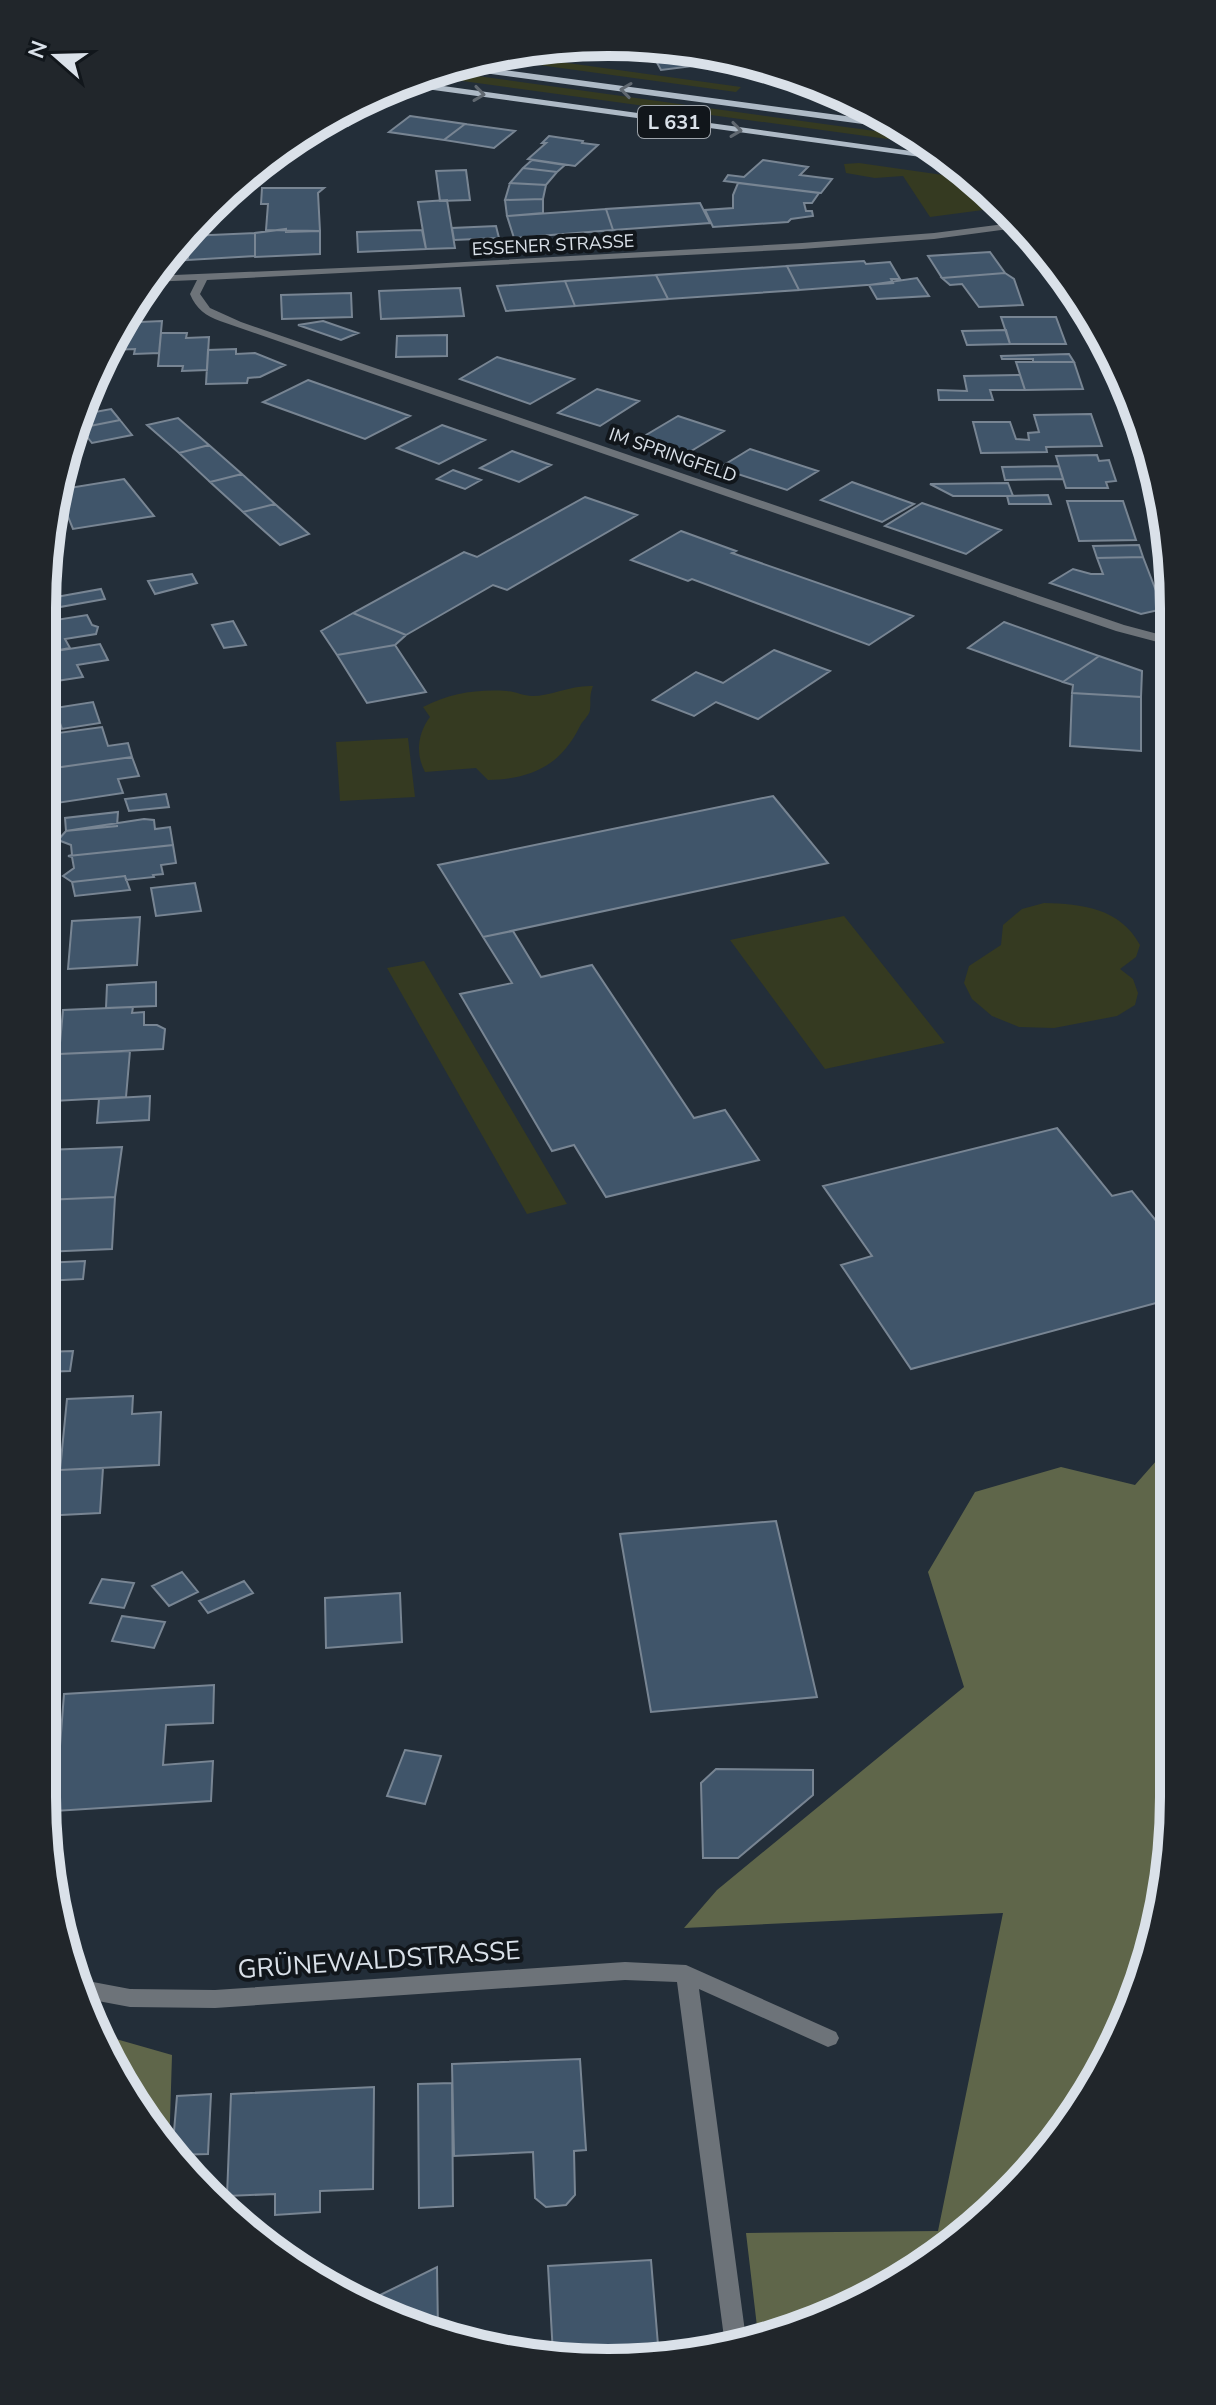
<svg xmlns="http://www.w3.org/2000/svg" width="1216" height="2405" font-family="'Nunito Sans',sans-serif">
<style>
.green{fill:#353a21}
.forest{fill:#5f664a}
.building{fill:#40556a;stroke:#788593;stroke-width:2}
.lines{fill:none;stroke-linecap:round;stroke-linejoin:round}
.street{fill:#6d7379;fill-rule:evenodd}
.primary{fill:#aebac6;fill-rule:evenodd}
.oneway{stroke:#606870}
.labels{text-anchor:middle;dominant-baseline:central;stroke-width:8;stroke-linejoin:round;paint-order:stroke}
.far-street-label{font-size:18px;fill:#dae1e9;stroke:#11161b}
.shield{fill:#11161b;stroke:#9ea4ab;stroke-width:2}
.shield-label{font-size:20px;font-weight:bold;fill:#dae1e9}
.near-street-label{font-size:26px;fill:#dae1e9;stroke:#11161b}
.rim{fill:none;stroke:#dae1e9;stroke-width:10}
</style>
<rect width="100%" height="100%" fill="#232e39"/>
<path class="green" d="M 503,54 L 741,87 L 736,92 L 487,58 Z
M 434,70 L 911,136 L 924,144 L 419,75 Z
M 859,163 L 971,179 L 982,183 L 994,197 L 983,210 L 930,217 L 903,176 L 875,178 L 846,173 L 844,164 Z
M 593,686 C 589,696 591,701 590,710 C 589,716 583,720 580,726 C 561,765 532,779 488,780 L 476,768 L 425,772 C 415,753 418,733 430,717 L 423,707 C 450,693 478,689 507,691 C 516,692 524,696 532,696 C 551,696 571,685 593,686 Z
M 408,738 L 415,797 L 340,801 L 336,742 Z
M 1044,903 C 1082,904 1120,908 1140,945 L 1136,957 L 1120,969 L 1133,979 L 1138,993 L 1135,1005 L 1117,1016 L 1054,1028 L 1019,1027 L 992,1016 L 972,999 L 964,983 L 969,966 L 1001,945 L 1003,925 L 1022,909 Z
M 844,916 L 945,1043 L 825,1069 L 730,940 Z
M 424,961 L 567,1204 L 527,1214 L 387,968 Z"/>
<path class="forest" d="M 1172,1443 L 1173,1834 L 1155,1943 L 1116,2047 L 1009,2197 L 858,2305 L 758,2335 L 746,2233 L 938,2231 L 1003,1913 L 684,1928 L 717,1890 L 964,1687 L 928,1572 L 975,1492 L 1061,1467 L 1135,1485 Z
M 102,2035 L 172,2055 L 169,2153 L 159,2142 Z"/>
<path class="building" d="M 619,44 L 604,57 L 548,49 L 552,46 Z
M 675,52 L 676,54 L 701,52 L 728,57 L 656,61 L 651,53 Z
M 728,57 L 754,61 L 759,67 L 713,70 L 709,64 L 661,70 L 656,61 Z
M 349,107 L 370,110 L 348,126 L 319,122 Z
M 410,116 L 465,124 L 444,140 L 389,132 Z
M 465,124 L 515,131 L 494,148 L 444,140 Z
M 549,136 L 583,141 L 582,143 L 598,145 L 575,166 L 528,159 L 546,143 L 542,143 Z
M 532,160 L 565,165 L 557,172 L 523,168 Z
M 763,160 L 808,167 L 800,175 L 832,179 L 821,193 L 724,181 L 728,175 L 744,177 Z
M 523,168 L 557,172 L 546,185 L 510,183 Z
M 466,170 L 470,200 L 440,201 L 436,171 Z
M 510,183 L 546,185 L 543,199 L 505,200 Z
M 738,183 L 819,193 L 812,203 L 804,203 L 806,211 L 812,211 L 813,216 L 791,219 L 788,222 L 713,227 L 705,210 L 733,208 L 733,195 Z
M 262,188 L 324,188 L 318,193 L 320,231 L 266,230 L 268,204 L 261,204 Z
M 543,199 L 543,213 L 507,216 L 505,200 Z
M 447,200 L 455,248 L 426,249 L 418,202 Z
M 700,203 L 710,223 L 613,230 L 606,209 Z
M 606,209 L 613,230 L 514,238 L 507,216 Z
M 496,226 L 499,238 L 454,240 L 452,228 Z
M 286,229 L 286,232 L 320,231 L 320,254 L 255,257 L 255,233 Z
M 422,230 L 426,249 L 358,252 L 357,232 Z
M 188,233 L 188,260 L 162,261 Z
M 255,233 L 255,256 L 188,260 L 189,236 Z
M 990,252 L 1005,273 L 942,278 L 928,256 Z
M 864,261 L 866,264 L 890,262 L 900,279 L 891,279 L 893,283 L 799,290 L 787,266 Z
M 787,266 L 799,290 L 668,299 L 656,275 Z
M 1005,273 L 1014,279 L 1023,305 L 979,307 L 962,284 L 950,285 L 942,278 Z
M 656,275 L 668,299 L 575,306 L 565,281 Z
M 917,278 L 929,296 L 877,299 L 869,285 Z
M 565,281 L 575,306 L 506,311 L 497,286 Z
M 460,288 L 464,316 L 381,319 L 379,291 Z
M 351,293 L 352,317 L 282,319 L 281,295 Z
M 140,317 L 140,322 L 162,321 L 159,353 L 134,354 L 135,349 L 111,350 L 112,339 L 125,318 Z
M 1001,317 L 1056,317 L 1066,344 L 1010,344 Z
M 323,321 L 358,333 L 341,340 L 298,325 Z
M 1006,330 L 1010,344 L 967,345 L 962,331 Z
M 161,333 L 187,333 L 186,338 L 209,337 L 207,370 L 182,371 L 183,366 L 158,366 Z
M 447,335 L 447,356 L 396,357 L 397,336 Z
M 236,349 L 236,354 L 255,353 L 285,365 L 260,377 L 248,378 L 247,383 L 206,384 L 208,350 Z
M 1069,354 L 1074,362 L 1033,362 L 1033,359 L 1002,359 L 1001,356 Z
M 497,357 L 574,379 L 530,404 L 460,379 Z
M 1016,362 L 1074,362 L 1083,389 L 1025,390 Z
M 1020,375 L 1025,390 L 990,390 L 993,400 L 939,400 L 938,390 L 967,391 L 964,376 Z
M 308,380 L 410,416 L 365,439 L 263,402 Z
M 597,389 L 639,401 L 600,426 L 558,413 Z
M 111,409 L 120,420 L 80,428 L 76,423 L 79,415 Z
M 1091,414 L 1102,446 L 1046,447 L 1047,452 L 981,453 L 973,422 L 1010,422 L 1016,439 L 1029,440 L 1028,433 L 1039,432 L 1034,415 Z
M 678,416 L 724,431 L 683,456 L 636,441 Z
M 178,418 L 209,445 L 179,453 L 147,425 Z
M 120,420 L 132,435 L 92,443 L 80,428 Z
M 442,425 L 485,440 L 439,464 L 397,448 Z
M 209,445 L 242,474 L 210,482 L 179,453 Z
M 750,449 L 818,471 L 787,490 L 719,468 Z
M 512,451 L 551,465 L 519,482 L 480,468 Z
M 1097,455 L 1099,461 L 1109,460 L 1116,481 L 1106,482 L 1108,488 L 1066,488 L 1056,456 Z
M 1059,466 L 1063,479 L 1005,480 L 1002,467 Z
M 453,470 L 481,480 L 465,489 L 437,479 Z
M 242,474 L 275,504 L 243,512 L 210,482 Z
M 124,479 L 154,516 L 73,529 L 57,490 Z
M 852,482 L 914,504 L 882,522 L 821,500 Z
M 1008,483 L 1013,496 L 953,496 L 930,484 Z
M 1048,495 L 1051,504 L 1009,504 L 1007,496 Z
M 585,497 L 637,515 L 507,590 L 493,585 L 406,635 L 353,613 L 464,552 L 477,557 Z
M 1067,501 L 1123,501 L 1136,540 L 1079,541 Z
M 922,503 L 1001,530 L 966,554 L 885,526 Z
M 275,504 L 309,534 L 280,545 L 243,512 Z
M 681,531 L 736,551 L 732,553 L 913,616 L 869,645 L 692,579 L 688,581 L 631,560 Z
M 1139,545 L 1143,557 L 1097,558 L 1093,546 Z
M 53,557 L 59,570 L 44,573 L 50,586 L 43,588 L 45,558 Z
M 1143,557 L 1163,609 L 1141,614 L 1050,583 L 1073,569 L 1091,574 L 1103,574 L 1097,558 Z
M 192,574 L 197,583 L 155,594 L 148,581 Z
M 101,589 L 105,599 L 60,607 L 56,597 Z
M 353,613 L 406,635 L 395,645 L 337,655 L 321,631 Z
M 87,615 L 92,625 L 98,627 L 96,634 L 65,639 L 70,648 L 43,653 L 43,622 Z
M 233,621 L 246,645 L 224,648 L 212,625 Z
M 1004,622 L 1099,656 L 1063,682 L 968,648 Z
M 100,644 L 108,660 L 77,665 L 83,677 L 43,683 L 43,653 Z
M 395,645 L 426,692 L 367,703 L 337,655 Z
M 774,650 L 830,671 L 758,719 L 716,702 L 694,716 L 653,700 L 696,672 L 723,683 Z
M 1099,656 L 1142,671 L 1141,697 L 1072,693 L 1073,685 L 1063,682 Z
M 1072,693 L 1141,697 L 1141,751 L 1070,746 Z
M 93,702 L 100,723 L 62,729 L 55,708 Z
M 102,727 L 108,746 L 128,743 L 132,757 L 47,769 L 43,735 Z
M 132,757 L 139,776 L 118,779 L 123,793 L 57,803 L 47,769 Z
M 166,794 L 169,807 L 129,811 L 125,799 Z
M 773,796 L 828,863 L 483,937 L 438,865 Z
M 118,812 L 117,826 L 66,831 L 65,818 Z
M 144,819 L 154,820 L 155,829 L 170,827 L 173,845 L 68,856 L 72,855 L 71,845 L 58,840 L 66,831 Z
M 173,845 L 176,863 L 161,865 L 163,874 L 153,875 L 154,877 L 126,880 L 125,876 L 72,882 L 63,876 L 74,868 L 72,857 L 68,856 Z
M 125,876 L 130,890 L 75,896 L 72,882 Z
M 195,883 L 201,911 L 156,916 L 151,888 Z
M 140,917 L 137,965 L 68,969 L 72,921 Z
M 513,931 L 541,977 L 592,965 L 694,1118 L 725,1110 L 759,1160 L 606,1197 L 574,1145 L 552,1151 L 460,994 L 512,983 L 483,937 Z
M 156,982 L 156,1006 L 106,1008 L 107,985 Z
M 133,1007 L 132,1013 L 144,1012 L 144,1025 L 157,1025 L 165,1029 L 163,1049 L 59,1054 L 63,1010 Z
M 130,1051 L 126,1097 L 54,1101 L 59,1054 Z
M 150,1096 L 149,1120 L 97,1123 L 99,1099 Z
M 1057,1128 L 1112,1196 L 1132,1191 L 1171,1239 L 1171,1299 L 911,1369 L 841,1265 L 872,1256 L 823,1186 Z
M 122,1147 L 115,1197 L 43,1200 L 45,1150 Z
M 115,1197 L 112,1249 L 43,1252 L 43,1200 Z
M 85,1261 L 83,1279 L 43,1281 L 43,1263 Z
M 73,1351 L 70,1371 L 42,1372 L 42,1352 Z
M 133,1396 L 132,1414 L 161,1412 L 159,1465 L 60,1470 L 67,1399 Z
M 62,1451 L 60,1470 L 103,1468 L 100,1513 L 42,1516 L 42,1452 Z
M 776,1521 L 817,1697 L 651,1712 L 620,1534 Z
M 182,1572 L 198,1592 L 169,1606 L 152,1586 Z
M 102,1579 L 134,1583 L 124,1608 L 90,1603 Z
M 244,1581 L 253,1593 L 208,1613 L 199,1601 Z
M 400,1593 L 402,1642 L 326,1648 L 325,1598 Z
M 122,1616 L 165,1622 L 154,1648 L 112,1641 Z
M 214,1685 L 213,1723 L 166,1725 L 163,1765 L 213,1761 L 211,1801 L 55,1811 L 64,1694 Z
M 405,1750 L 441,1756 L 425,1804 L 387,1796 Z
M 716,1769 L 813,1770 L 813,1795 L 738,1858 L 703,1858 L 701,1783 Z
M 580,2059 L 586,2150 L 574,2151 L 575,2195 L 566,2205 L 546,2207 L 535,2198 L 533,2152 L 454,2156 L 452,2064 Z
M 452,2083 L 453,2206 L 419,2208 L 418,2084 Z
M 374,2087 L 373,2189 L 320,2191 L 320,2212 L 275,2215 L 275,2194 L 227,2196 L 231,2094 Z
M 211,2094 L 208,2154 L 172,2155 L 177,2096 Z
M 651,2260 L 659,2357 L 553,2354 L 548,2266 Z
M 437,2267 L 438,2330 L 366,2302 Z
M 552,2345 L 553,2354 L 490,2349 Z"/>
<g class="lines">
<path class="street" d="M 790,75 L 800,78 L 801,84 L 795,84 Z
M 1019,222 L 1023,227 L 934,239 L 802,249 L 207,280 L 200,294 L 210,308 L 241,322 L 1124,625 L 1169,637 L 1169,645 L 1116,631 L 220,321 C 206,316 196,309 190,294 L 197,280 L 148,282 L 151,276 L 410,265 L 802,243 L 934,233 Z
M 1123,378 L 1131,392 L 1137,412 L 1131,409 L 1120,381 Z
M 625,1962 L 686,1965 L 836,2032 L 839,2038 L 836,2044 L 828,2047 L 699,1989 L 746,2339 L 725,2345 L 677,1982 L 625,1980 L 215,2008 L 130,2007 L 82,1998 L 73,1981 L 77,1979 L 130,1989 L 215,1990 Z"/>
<path class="primary" d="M 460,64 L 890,122 L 900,129 L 446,68 Z
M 407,81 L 940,155 L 950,161 L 397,85 Z"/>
</g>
<defs><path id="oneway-chevron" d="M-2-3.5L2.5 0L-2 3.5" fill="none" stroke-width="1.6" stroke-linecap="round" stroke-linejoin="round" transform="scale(2)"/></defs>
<g class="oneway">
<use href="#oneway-chevron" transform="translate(626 90) rotate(-172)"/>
<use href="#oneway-chevron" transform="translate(479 94) rotate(8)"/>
<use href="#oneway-chevron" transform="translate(736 130) rotate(8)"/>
</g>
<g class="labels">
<g class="far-street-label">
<text transform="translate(553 245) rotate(-3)">ESSENER STRASSE</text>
<text transform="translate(673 455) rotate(19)">IM SPRINGFELD</text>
</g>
<rect class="shield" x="638" y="106" width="72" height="32" rx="6"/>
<g class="shield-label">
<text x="674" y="122">L 631</text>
</g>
<g class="near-street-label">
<text transform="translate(379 1960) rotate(-4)">GRÜNEWALDSTRASSE</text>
</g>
</g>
<path d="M0 0H1216V2405H0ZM608 56H608A552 552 0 0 1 1160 608V1797A552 552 0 0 1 608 2349H608A552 552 0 0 1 56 1797V608A552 552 0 0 1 608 56Z" fill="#21262b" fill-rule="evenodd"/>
<path class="rim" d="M608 56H608A552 552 0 0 1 1160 608V1797A552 552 0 0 1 608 2349H608A552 552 0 0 1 56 1797V608A552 552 0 0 1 608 56Z"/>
<g transform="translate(56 56) rotate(290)" stroke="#11161b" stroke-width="6" paint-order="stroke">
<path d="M0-6L14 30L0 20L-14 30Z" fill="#dae1e9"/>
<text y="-12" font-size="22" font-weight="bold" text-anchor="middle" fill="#dae1e9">N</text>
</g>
</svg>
